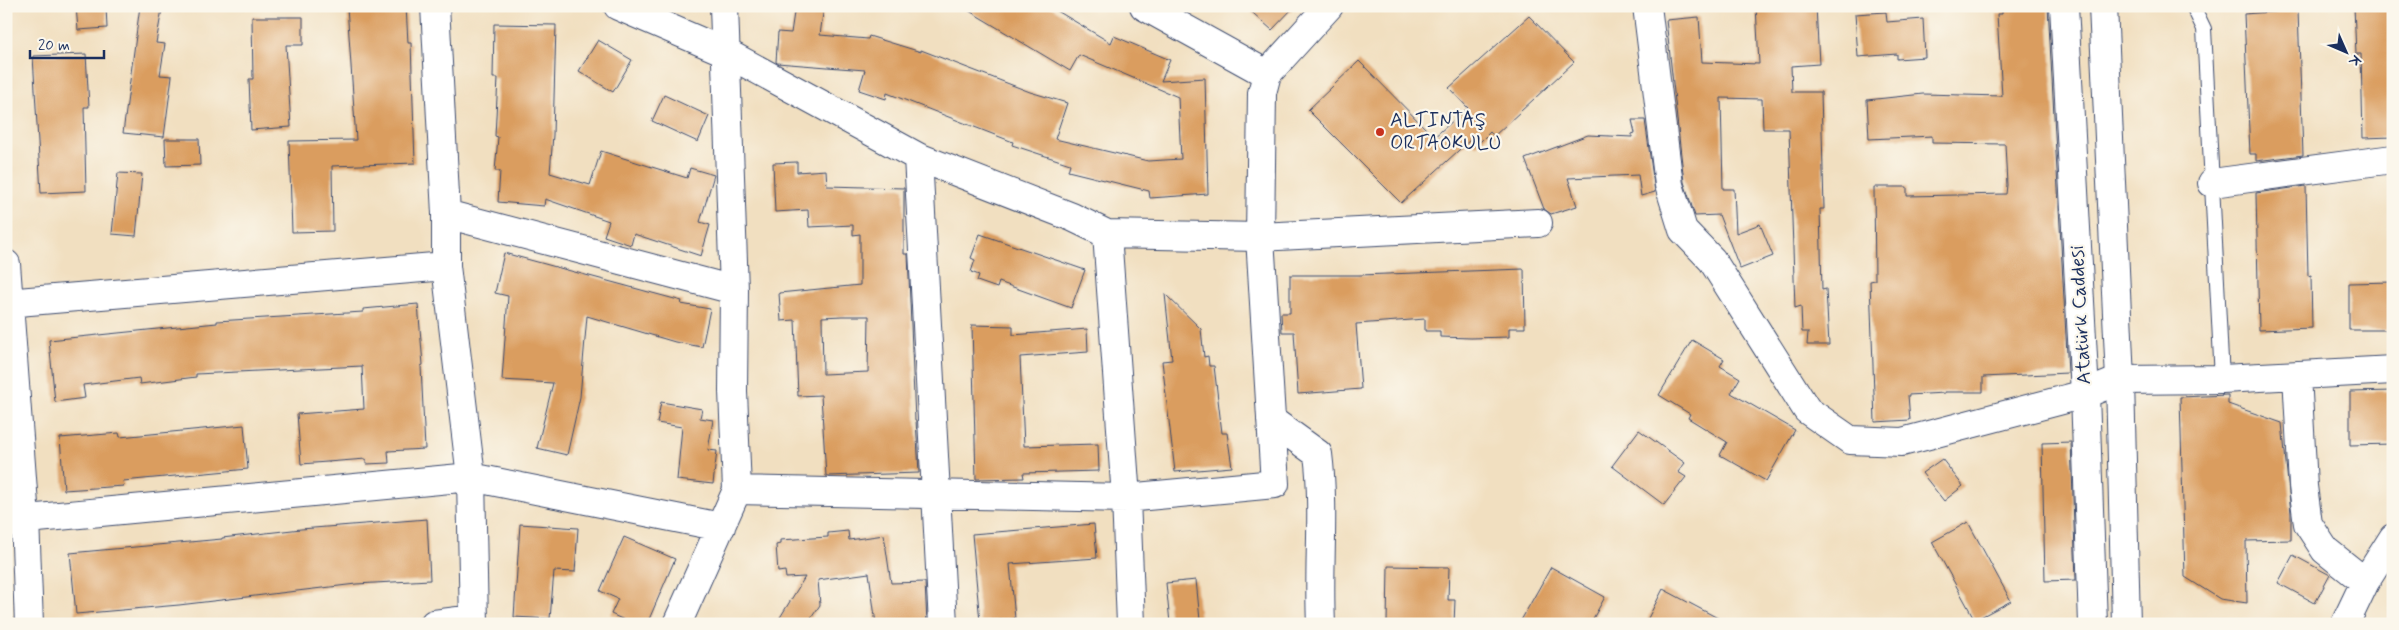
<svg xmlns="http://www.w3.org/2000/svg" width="2399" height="630" font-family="Mynerve,sans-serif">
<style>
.building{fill:#da9d5f;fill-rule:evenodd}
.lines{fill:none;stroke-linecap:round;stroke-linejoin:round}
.lane-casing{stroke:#3b496d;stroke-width:16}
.street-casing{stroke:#3b496d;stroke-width:30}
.secondary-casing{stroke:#3b496d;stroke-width:30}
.lane{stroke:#fff;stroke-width:14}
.street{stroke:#fff;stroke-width:28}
.secondary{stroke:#fff;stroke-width:28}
.poi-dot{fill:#c8321e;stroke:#fbf7ec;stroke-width:2}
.labels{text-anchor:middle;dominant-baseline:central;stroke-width:4.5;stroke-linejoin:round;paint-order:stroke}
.poi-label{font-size:20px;fill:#1b2f5e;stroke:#fbf7ec;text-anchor:start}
.street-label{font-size:20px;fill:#1b2f5e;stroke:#fbf7ec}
</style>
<rect width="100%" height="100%" fill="#fbf7ec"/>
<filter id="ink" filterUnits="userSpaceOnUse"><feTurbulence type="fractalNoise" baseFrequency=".02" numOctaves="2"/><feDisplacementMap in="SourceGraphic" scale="10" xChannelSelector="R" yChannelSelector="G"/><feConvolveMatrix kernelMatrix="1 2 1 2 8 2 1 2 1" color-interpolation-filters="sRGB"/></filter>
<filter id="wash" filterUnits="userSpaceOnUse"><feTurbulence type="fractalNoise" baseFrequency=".0096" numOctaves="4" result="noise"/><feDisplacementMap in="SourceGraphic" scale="20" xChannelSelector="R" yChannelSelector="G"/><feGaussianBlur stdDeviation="1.12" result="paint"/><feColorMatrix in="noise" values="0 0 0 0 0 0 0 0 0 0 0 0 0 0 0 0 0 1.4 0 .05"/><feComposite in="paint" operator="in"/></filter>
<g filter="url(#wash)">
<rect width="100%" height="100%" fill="#f1dfc0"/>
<g id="blocks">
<path class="building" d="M 76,6 L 106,6 L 107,28 L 78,30 Z
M 140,6 L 162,9 L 156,43 L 165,44 L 160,75 L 172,76 L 164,137 L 123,133 Z
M 347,6 L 406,6 L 408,43 L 411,43 L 415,163 L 332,166 L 333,231 L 292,232 L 289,141 L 356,140 Z
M 795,6 L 824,6 L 820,35 L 868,39 L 869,36 L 921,52 L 921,50 L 1030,92 L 1067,103 L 1055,139 L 1148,161 L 1181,159 L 1178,97 L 1079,55 L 1070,71 L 961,6 L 1049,6 L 1111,43 L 1114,36 L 1170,60 L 1161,81 L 1205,78 L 1208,194 L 1150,198 L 1149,191 L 1068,171 L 1070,164 L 1012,145 L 1013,142 L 887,93 L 886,99 L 859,90 L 865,70 L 777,63 L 776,62 L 778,32 L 791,33 Z
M 1245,6 L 1295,6 L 1272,30 Z
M 1756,6 L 1816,6 L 1819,64 L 1791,66 L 1792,92 L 1821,92 L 1824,209 L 1820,209 L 1822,290 L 1826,289 L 1829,345 L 1807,345 L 1808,332 L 1802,332 L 1801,306 L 1795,308 L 1789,129 L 1763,129 L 1762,99 L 1721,98 L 1723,189 L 1734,189 L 1736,233 L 1760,224 L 1773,256 L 1740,269 L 1719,215 L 1695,216 L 1684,182 L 1666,20 L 1699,17 L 1702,62 L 1759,64 Z
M 2009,6 L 2048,6 L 2068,373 L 1983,377 L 1983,392 L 1945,392 L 1945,393 L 1908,395 L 1910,420 L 1875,422 L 1870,281 L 1875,280 L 1874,187 L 1907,187 L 1907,196 L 2006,194 L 2007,185 L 2005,144 L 1932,143 L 1932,136 L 1869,139 L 1867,100 L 1923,94 L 2002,96 L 1997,14 L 2002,14 L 2002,8 Z
M 2354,6 L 2393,6 L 2393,137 L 2363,138 L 2361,54 L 2356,54 Z
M 2298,10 L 2303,155 L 2256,161 L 2256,154 L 2250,154 L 2244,14 Z
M 1886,12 L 1887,22 L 1923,19 L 1925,57 L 1897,59 L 1897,54 L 1858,57 L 1855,14 Z
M 1529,16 L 1574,62 L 1494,136 L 1490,132 L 1476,146 L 1470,140 L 1401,203 L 1308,110 L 1359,61 L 1434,137 L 1468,108 L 1449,88 Z
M 252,17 L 303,17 L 303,45 L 286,45 L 291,127 L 251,130 L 249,79 L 253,79 Z
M 494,24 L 556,25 L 553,135 L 550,173 L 590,185 L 601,151 L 687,178 L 690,168 L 714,175 L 700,222 L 710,225 L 701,256 L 634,234 L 631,245 L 604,236 L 609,221 L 545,199 L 544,206 L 498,202 L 500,171 L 495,171 L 498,137 L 495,136 L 498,78 L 493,78 Z
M 598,40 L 632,60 L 613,92 L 579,71 Z
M 86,54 L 89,107 L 84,107 L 86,191 L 41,193 L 33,56 Z
M 664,95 L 709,116 L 698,142 L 652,121 Z
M 1632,120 L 1645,120 L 1655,192 L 1641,196 L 1638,175 L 1568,178 L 1577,206 L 1551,214 L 1544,209 L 1525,159 L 1588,135 L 1632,137 L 1632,134 L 1635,133 Z
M 165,139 L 199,139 L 200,165 L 166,166 Z
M 797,162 L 797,172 L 826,170 L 827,186 L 904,188 L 904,254 L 908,254 L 915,420 L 916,420 L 919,473 L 826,476 L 821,395 L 798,396 L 795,320 L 781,321 L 779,293 L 860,285 L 860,234 L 853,235 L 853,225 L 809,227 L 808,210 L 775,212 L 773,163 ZM 842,316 L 869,316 L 868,372 L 823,374 L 822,317 Z
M 118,173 L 142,174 L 136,236 L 112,234 Z
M 2306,186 L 2308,276 L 2311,275 L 2312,328 L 2259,330 L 2256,193 Z
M 980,234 L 1085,270 L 1071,308 L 999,282 L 997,288 L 977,281 L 979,275 L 971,272 L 975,260 L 971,258 Z
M 504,253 L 682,301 L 681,304 L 710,309 L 702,347 L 675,342 L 587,316 L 580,397 L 567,455 L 537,448 L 553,383 L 502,380 L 508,296 L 495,293 Z
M 1524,269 L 1525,328 L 1509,328 L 1509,337 L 1471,338 L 1440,337 L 1440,331 L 1425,331 L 1425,319 L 1356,324 L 1361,389 L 1298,394 L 1294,332 L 1282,332 L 1281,313 L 1290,313 L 1290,275 L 1360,275 Z
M 2393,282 L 2393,330 L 2349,330 L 2349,283 Z
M 1165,294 L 1201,329 L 1204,357 L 1208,356 L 1209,366 L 1214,366 L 1222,433 L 1227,433 L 1232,467 L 1175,472 L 1162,361 L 1172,360 Z
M 418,304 L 423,365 L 421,366 L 425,449 L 388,451 L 389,463 L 366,464 L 366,459 L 301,464 L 297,414 L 364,409 L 362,366 L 196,374 L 196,377 L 140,384 L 139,378 L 83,385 L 85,398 L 55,402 L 49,340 L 217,323 L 217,321 L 363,312 L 363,309 Z
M 972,325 L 1013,326 L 1013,335 L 1087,329 L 1088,352 L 1020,357 L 1024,446 L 1098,444 L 1099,471 L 1023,473 L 1024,478 L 976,479 Z
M 1692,340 L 1724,359 L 1720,366 L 1740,378 L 1731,393 L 1795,430 L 1766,481 L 1720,455 L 1727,442 L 1688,418 L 1690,414 L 1659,395 Z
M 2393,391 L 2393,444 L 2350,445 L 2350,392 Z
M 2228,395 L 2228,404 L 2282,423 L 2291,513 L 2291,540 L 2246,541 L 2247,603 L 2220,599 L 2185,577 L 2180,397 Z
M 661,402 L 702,409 L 700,418 L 713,420 L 708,450 L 717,451 L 713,484 L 677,480 L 682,427 L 657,423 Z
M 244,425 L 248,469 L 123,481 L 124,486 L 64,490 L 60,438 L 119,433 L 120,437 Z
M 1639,430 L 1685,463 L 1678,472 L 1686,477 L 1664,505 L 1612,466 Z
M 2071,442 L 2076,580 L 2045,581 L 2042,443 Z
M 1942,459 L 1963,486 L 1944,501 L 1922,473 Z
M 427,519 L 430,580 L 356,584 L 179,605 L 76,614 L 70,553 L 222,539 L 222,538 L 301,529 Z
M 1968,522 L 2011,601 L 1975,620 L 1932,542 Z
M 520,524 L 578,528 L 575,572 L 554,571 L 550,619 L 514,617 Z
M 1094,524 L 1097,558 L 1010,564 L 1015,619 L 980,622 L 972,534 Z
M 848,531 L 849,540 L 884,535 L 891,583 L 925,582 L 927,624 L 876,624 L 869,573 L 818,580 L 820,605 L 807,624 L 776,624 L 805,577 L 786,578 L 785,571 L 778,572 L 776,545 L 780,544 L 780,540 L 828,537 L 828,533 Z
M 624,537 L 675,559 L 647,624 L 633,624 L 611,614 L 618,599 L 600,591 Z
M 2293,555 L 2330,575 L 2315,603 L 2278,583 Z
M 1388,566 L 1449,567 L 1448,600 L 1455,600 L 1454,624 L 1387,624 Z
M 1551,567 L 1605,597 L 1590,624 L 1519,624 Z
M 1196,580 L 1200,620 L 1170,623 L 1166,583 Z
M 1663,589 L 1729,624 L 1645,624 Z"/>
</g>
</g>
<g filter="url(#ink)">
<use href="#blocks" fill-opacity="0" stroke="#3b496d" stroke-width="1"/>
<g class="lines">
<g class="lane-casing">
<path id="lane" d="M 2193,6 L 2204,29 L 2222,379"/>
</g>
<g class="street-casing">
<path id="street" d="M 435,6 L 446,214 L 446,266 L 471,477 L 474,624
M 618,6 L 725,52 L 918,157 L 1072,217 L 1107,234 L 1260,237 L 1275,484 L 1126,498 L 737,490
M 1144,6 L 1267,74
M 1329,6 L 1267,74 L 1262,93 L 1260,237 L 1538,223
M 1647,6 L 1669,185 L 1683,230 L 1712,260 L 1807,410 L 1850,440 L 1902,442 L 2085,394 L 2120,380 L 2222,379 L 2393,370
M 918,157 L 943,624
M 2212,183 L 2393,159
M 446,214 L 734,290
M 1107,234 L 1126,498 L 1131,624
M 6,264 L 25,518 L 29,624
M 6,303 L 446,266
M 2297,375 L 2303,486 L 2308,524 L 2325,550 L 2365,582
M 1271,420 L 1318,454 C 1325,510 1318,567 1321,624
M 6,521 L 471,477 L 721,527
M 434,624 L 474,619
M 677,624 L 737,490 L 733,391 L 734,290 L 724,6
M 2345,624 L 2365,582 L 2393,538"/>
</g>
<g class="secondary-casing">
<path id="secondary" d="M 2064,6 L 2085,394 L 2093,624
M 2103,6 L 2120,380 L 2126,624"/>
</g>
<use href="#lane" class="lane"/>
<use href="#street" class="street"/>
<use href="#secondary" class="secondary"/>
</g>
</g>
<circle class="poi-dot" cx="1380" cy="132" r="5"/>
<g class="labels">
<g class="poi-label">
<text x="1390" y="120">ALTINTAŞ<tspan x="1390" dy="23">ORTAOKULU</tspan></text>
</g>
<g class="street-label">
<text transform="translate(2081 315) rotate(-93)">Atatürk Caddesi</text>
</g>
</g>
<rect width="2399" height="630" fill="none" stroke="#fbf7ec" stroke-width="25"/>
<g transform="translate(2346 52) rotate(135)" stroke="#fbf7ec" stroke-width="4" paint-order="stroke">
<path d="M0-4L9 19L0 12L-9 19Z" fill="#1b2f5e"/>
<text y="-8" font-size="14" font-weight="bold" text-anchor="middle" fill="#1b2f5e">K</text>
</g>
<path d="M30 50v8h74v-8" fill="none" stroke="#1b2f5e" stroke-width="2.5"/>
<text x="38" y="50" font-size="15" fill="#1b2f5e" stroke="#fbf7ec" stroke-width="4" paint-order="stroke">20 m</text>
</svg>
